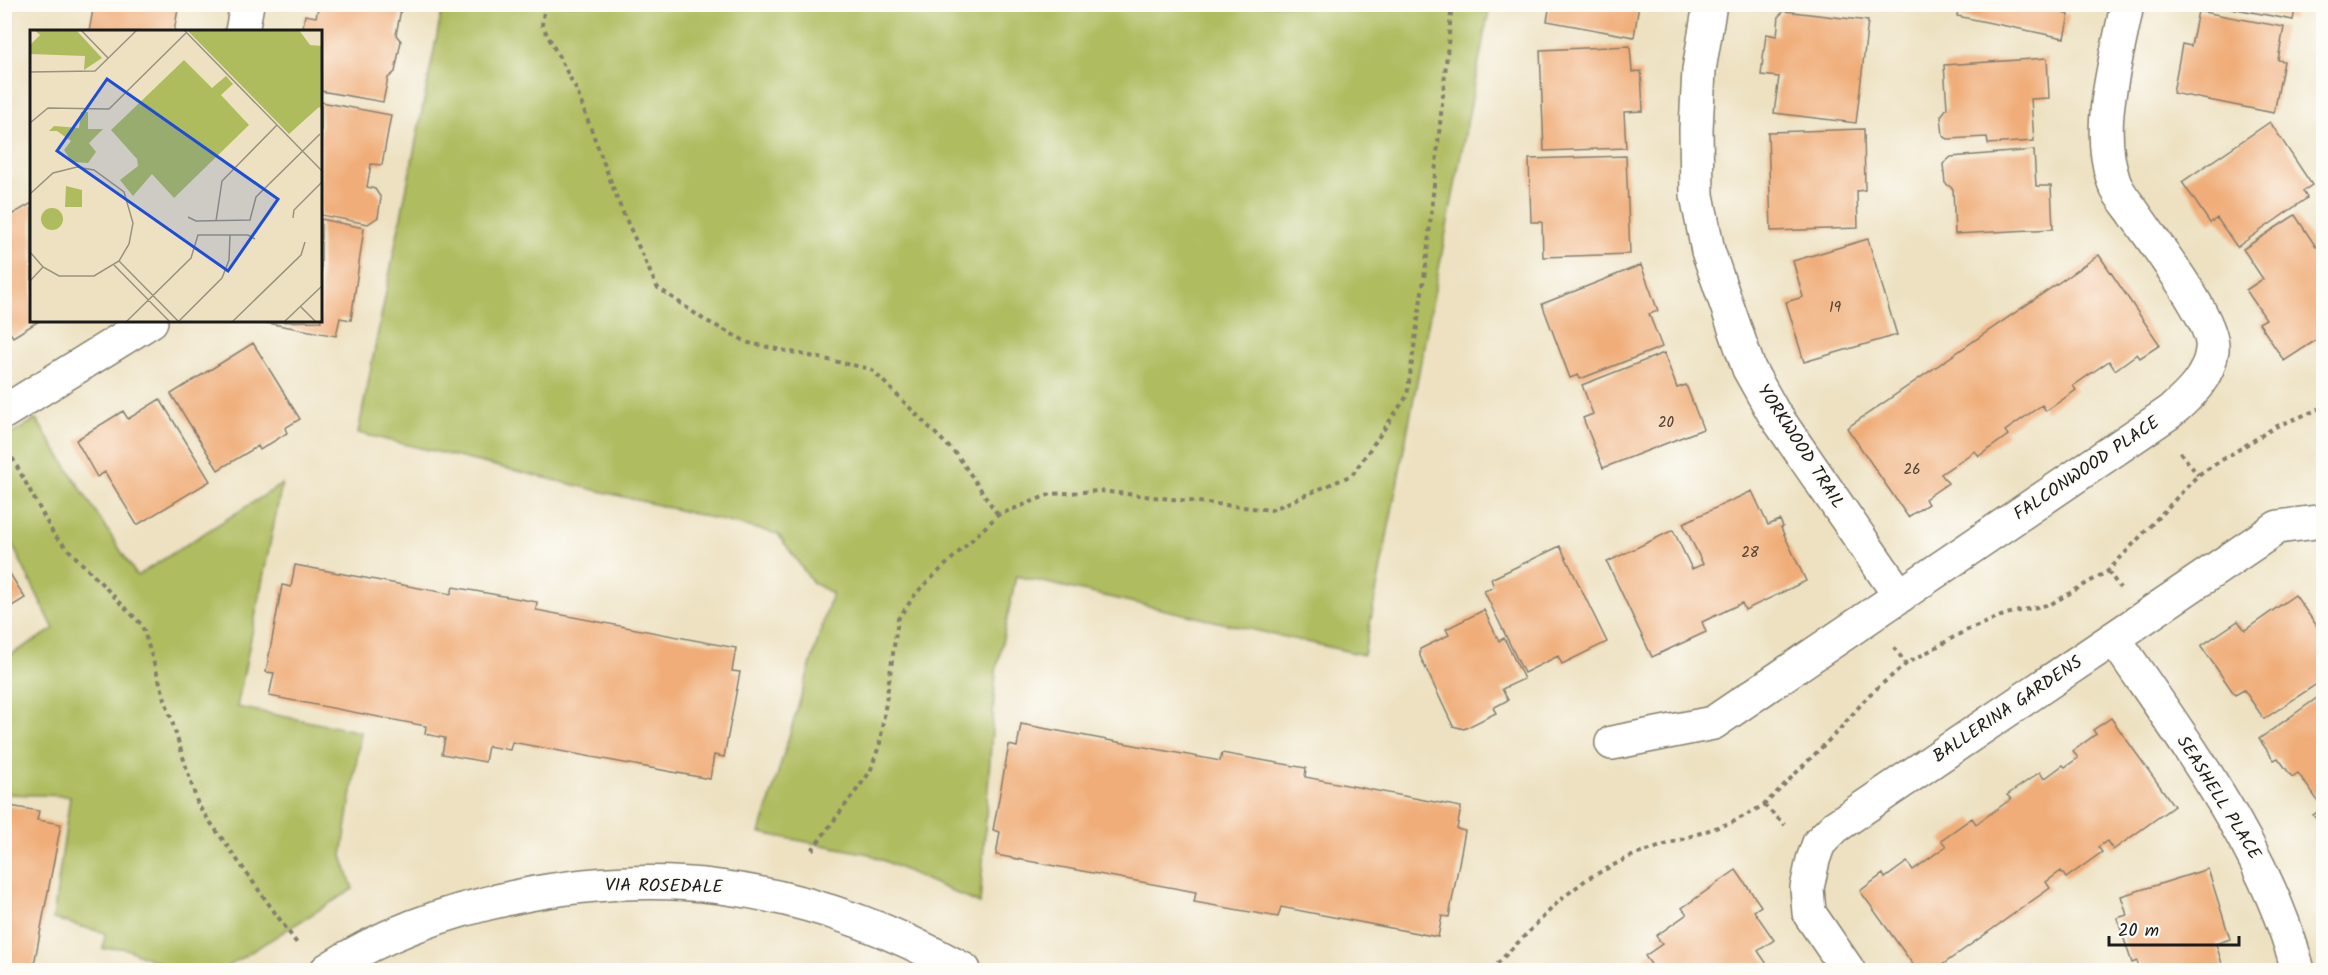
<svg xmlns="http://www.w3.org/2000/svg" width="2328" height="975" font-family="Kalam,sans-serif">
<style>
.green{fill:#afbc5e;stroke:#666c3d;stroke-width:1.5}
.building{fill:#f0ad79}
.lines{fill:none;stroke-linecap:round;stroke-linejoin:round}
.minor-casing{stroke:#847e6e;stroke-width:36}
.path{stroke:#847e6e;stroke-width:4;stroke-dasharray:4.5 4.5;stroke-linecap:butt}
.minor{stroke:#fff;stroke-width:33}
.labels{text-anchor:middle;dominant-baseline:central;stroke-width:4.5;stroke-linejoin:round;paint-order:stroke}
.number-label{font-size:15px;fill:#514033}
.street-label{font-size:18px;fill:#1c1c1c;stroke:#fdfcf7}
.inset-road{fill:none;stroke:#99927f;stroke-width:1.5}
.view{fill:#1d4ed8;fill-opacity:0.15;stroke:#1d4ed8;stroke-width:3}
.inset-edge{fill:none;stroke:#1c1c1c;stroke-width:3}
</style>
<rect width="100%" height="100%" fill="#fdfcf7"/>
<filter id="ink" filterUnits="userSpaceOnUse"><feTurbulence type="fractalNoise" baseFrequency=".0167" numOctaves="2"/><feDisplacementMap in="SourceGraphic" scale="12" xChannelSelector="R" yChannelSelector="G"/><feConvolveMatrix kernelMatrix="1 2 1 2 8 2 1 2 1" color-interpolation-filters="sRGB"/></filter>
<filter id="wash" filterUnits="userSpaceOnUse"><feTurbulence type="fractalNoise" baseFrequency=".008" numOctaves="4" result="noise"/><feDisplacementMap in="SourceGraphic" scale="24" xChannelSelector="R" yChannelSelector="G"/><feGaussianBlur stdDeviation="1.35" result="paint"/><feColorMatrix in="noise" values="0 0 0 0 0 0 0 0 0 0 0 0 0 0 0 0 0 1.4 0 .05"/><feComposite in="paint" operator="in"/></filter>
<g filter="url(#wash)">
<rect width="100%" height="100%" fill="#ede1c1"/>
<path class="green" d="M 443,5 L 1490,5 L 1364,655 L 1016,576 L 996,672 L 980,904 L 869,854 L 760,833 L 832,593 L 812,582 L 778,534 L 358,433 Z
M 36,419 L 137,576 L 282,484 L 237,707 L 361,732 L 342,856 L 353,889 L 222,970 L 176,970 L 124,948 L 103,949 L 105,933 L 53,919 L 70,796 L 5,794 L 5,658 L 54,629 L 5,530 L 5,438 Z"/>
<g id="blocks">
<path class="building" d="M 94,4 L 155,4 L 178,9 L 174,32 L 89,32 Z
M 319,4 L 402,4 L 396,35 L 401,41 L 395,72 L 388,78 L 383,102 L 321,91 L 321,32 L 302,32 L 305,15 L 316,17 Z
M 1550,4 L 1639,4 L 1634,37 L 1547,21 Z
M 1959,4 L 2064,4 L 2063,13 L 2069,15 L 2064,38 L 1957,16 Z
M 2210,4 L 2296,4 L 2293,20 Z
M 1784,11 L 1868,21 L 1856,123 L 1774,113 L 1779,77 L 1761,75 L 1766,34 L 1777,36 L 1779,16 Z
M 2198,11 L 2284,27 L 2278,60 L 2284,61 L 2274,113 L 2173,93 L 2182,44 L 2191,46 Z
M 1630,46 L 1632,72 L 1641,71 L 1643,111 L 1624,112 L 1626,148 L 1544,151 L 1540,50 Z
M 2047,58 L 2049,98 L 2031,99 L 2034,141 L 1988,144 L 1987,137 L 1948,139 L 1943,136 L 1941,116 L 1947,108 L 1944,65 Z
M 321,102 L 391,115 L 382,165 L 371,164 L 367,187 L 375,189 L 381,198 L 378,217 L 368,224 L 321,215 Z
M 2270,122 L 2312,185 L 2303,191 L 2307,198 L 2237,247 L 2217,218 L 2210,223 L 2182,182 Z
M 1864,129 L 1865,190 L 1857,191 L 1858,228 L 1771,231 L 1768,132 Z
M 2034,150 L 2036,186 L 2051,186 L 2053,229 L 1955,234 L 1953,189 L 1945,183 L 1943,164 L 1951,157 Z
M 1626,156 L 1630,254 L 1543,257 L 1542,222 L 1531,222 L 1529,159 Z
M 32,203 L 32,321 L 39,321 L 13,337 L 4,324 L 4,219 Z
M 2295,215 L 2316,247 L 2324,242 L 2324,335 L 2284,361 L 2259,323 L 2266,319 L 2246,290 L 2263,279 L 2243,249 Z
M 321,219 L 364,228 L 351,320 L 340,318 L 336,336 L 262,322 L 321,321 Z
M 1868,239 L 1897,335 L 1804,362 L 1786,302 L 1803,297 L 1793,261 Z
M 2099,255 L 2160,345 L 2140,358 L 2137,354 L 2115,370 L 2109,361 L 2073,386 L 2076,390 L 2046,411 L 2042,405 L 2005,431 L 2008,435 L 1979,456 L 1975,451 L 1941,474 L 1948,483 L 1925,499 L 1928,504 L 1908,517 L 1847,428 Z
M 1641,265 L 1658,311 L 1649,314 L 1662,347 L 1580,379 L 1578,375 L 1570,378 L 1542,304 Z
M 253,343 L 300,419 L 285,428 L 287,433 L 260,450 L 258,446 L 218,470 L 171,394 Z
M 1664,353 L 1677,388 L 1686,385 L 1703,429 L 1603,468 L 1583,418 L 1593,414 L 1582,385 Z
M 160,399 L 210,481 L 137,525 L 105,472 L 97,477 L 76,440 L 123,411 L 128,419 Z
M 1752,491 L 1768,525 L 1780,520 L 1783,527 L 1781,528 L 1806,581 L 1745,610 L 1742,603 L 1702,622 L 1706,632 L 1652,657 L 1607,562 L 1673,530 L 1692,569 L 1703,564 L 1683,523 Z
M 1560,546 L 1607,642 L 1562,664 L 1558,656 L 1524,673 L 1484,591 L 1494,587 L 1491,579 Z
M 4,564 L 25,598 L 4,611 Z
M 295,565 L 451,594 L 453,587 L 537,602 L 536,610 L 736,648 L 732,671 L 740,672 L 724,757 L 714,755 L 710,779 L 512,742 L 510,750 L 488,746 L 485,762 L 442,754 L 445,738 L 425,734 L 426,726 L 269,696 L 274,673 L 266,672 L 282,585 L 291,587 Z
M 2295,595 L 2324,636 L 2324,679 L 2264,719 L 2244,690 L 2235,695 L 2201,646 L 2238,621 L 2245,630 Z
M 1484,610 L 1499,641 L 1504,638 L 1524,679 L 1502,689 L 1508,700 L 1493,708 L 1496,713 L 1464,729 L 1453,726 L 1420,656 L 1420,649 L 1449,635 L 1446,629 Z
M 2324,693 L 2324,829 L 2313,815 L 2323,808 L 2298,773 L 2292,777 L 2278,758 L 2274,760 L 2259,739 Z
M 2111,718 L 2174,806 L 2113,850 L 2107,841 L 2098,847 L 2102,852 L 2066,878 L 2061,871 L 2046,882 L 2050,888 L 1935,970 L 1917,970 L 1860,891 L 1883,874 L 1885,878 L 1907,862 L 1913,870 L 1946,846 L 1941,840 L 1972,818 L 1976,824 L 2011,799 L 2007,795 L 2040,772 L 2044,779 L 2063,765 L 2065,767 L 2078,758 L 2073,751 L 2096,734 L 2093,730 Z
M 1021,724 L 1220,761 L 1222,753 L 1306,768 L 1305,777 L 1461,807 L 1457,829 L 1465,831 L 1449,917 L 1442,916 L 1438,937 L 1281,907 L 1278,917 L 1194,902 L 1196,892 L 996,855 L 1000,832 L 993,830 L 1009,745 L 1017,747 Z
M 4,805 L 39,811 L 37,820 L 61,824 L 33,970 L 4,970 Z
M 2208,869 L 2230,939 L 2216,944 L 2224,970 L 2140,970 L 2137,961 L 2132,963 L 2117,918 L 2127,915 L 2121,896 Z
M 1736,870 L 1761,906 L 1754,911 L 1774,940 L 1758,951 L 1771,970 L 1655,970 L 1645,956 L 1662,944 L 1656,936 L 1687,914 L 1682,908 Z"/>
</g>
</g>
<g filter="url(#ink)">
<use href="#blocks" fill-opacity="0" stroke="#847e6e" stroke-width="1.5"/>
<g class="lines">
<g class="minor-casing">
<path id="minor" d="M 1710,4 L 1699,70 L 1696,129 L 1697,195 L 1708,251 L 1749,369 L 1773,412 L 1900,596
M 242,32 L 247,4
M 4,412 L 151,321
M 2114,638 C 2185,743 2265,846 2298,970
M 1612,743 L 1713,723 L 2170,412 C 2189,396 2209,377 2212,350 C 2216,321 2152,240 2134,213 C 2127,203 2116,191 2113,179 C 2095,123 2117,61 2127,4
M 327,970 C 433,901 596,871 720,887 C 807,898 889,928 964,970
M 1848,970 L 1809,913 L 1807,888 L 1813,860 L 1819,843 L 1835,827 L 2278,527 L 2324,521"/>
</g>
<path class="path" d="M 545,4 L 542,25 L 576,89 L 620,206 L 657,287 L 703,319 L 749,343 L 871,369 L 958,456 L 998,515
M 8,450 L 54,535 L 142,625 L 198,805 L 298,945
M 2180,452 L 2198,475
M 2108,571 L 2120,588
M 1894,647 L 1906,664
M 1764,805 L 1785,825
M 812,850 L 870,772 L 880,743 L 898,619 L 917,592 L 998,515 L 1051,494 L 1100,491 L 1271,510 L 1352,475 L 1407,396 L 1426,264 L 1452,4
M 1491,970 L 1560,900 L 1587,879 L 1629,857 L 1733,822 L 1764,805 L 1839,730 L 1869,695 L 1906,664 L 1963,632 L 2006,614 L 2051,604 L 2108,571 L 2198,475 L 2275,427 L 2324,407"/>
<use href="#minor" class="minor"/>
</g>
</g>
<g class="labels">
<g class="number-label">
<text x="1835" y="308">19</text>
<text x="1666" y="423">20</text>
<text x="1912" y="470">26</text>
<text x="1750" y="553">28</text>
</g>
<g class="street-label">
<text transform="translate(1800 447) rotate(57)">YORKWOOD TRAIL</text>
<text transform="translate(2087 469) rotate(-34)">FALCONWOOD PLACE</text>
<text transform="translate(2008 710) rotate(-34)">BALLERINA GARDENS</text>
<text transform="translate(2218 798) rotate(58)">SEASHELL PLACE</text>
<text transform="translate(664 887) rotate(1)">VIA ROSEDALE</text>
</g>
</g>
<g transform="translate(30 30)">
<rect width="292" height="292" fill="#ede1c1"/>
<path d="M 4,0 L 46,0 L 72,28 L 54,40 L 55,26 L 0,24 L 0,15 L 10,5 ZM 157,0 L 269,0 L 280,15 L 292,16 L 292,80 L 289,77 L 259,104 ZM 154,30 L 182,58 L 196,46 L 203,54 L 191,65 L 219,95 L 144,168 L 122,144 L 103,166 L 90,150 L 108,136 L 107,129 L 81,100 ZM 51,82 L 58,82 L 58,99 L 73,99 L 59,113 L 66,122 L 58,133 L 42,132 L 34,120 L 41,111 L 27,101 L 19,101 L 24,96 L 49,98 ZM 36,156 L 52,160 L 52,177 L 35,177 ZM11 189a11 11 0 1 1 22 0a11 11 0 1 1-22 0Z" fill="#afbc5e"/>
<path class="inset-road" d="M 51,0 L 78,28M 154,0 L 293,142M 0,42 L 65,41 L 107,0M 0,93 L 18,78 L 79,79 L 156,3M 0,164 L 23,143 L 47,137 L 64,140 L 94,162 L 103,193 L 99,214 L 89,231 L 64,246 L 29,246 L 13,237 L 0,222M 158,187 L 166,191 L 220,190 L 226,167 L 290,104M 263,188 L 264,180 L 293,151M 186,191 L 192,151 L 247,95M 89,231 L 149,292M 84,235 L 140,292M 0,251 L 13,237M 271,277 L 286,292M 96,292 L 161,228 L 168,205 L 218,205 L 225,209M 148,292 L 192,248 L 199,230 L 200,205M 202,292 L 271,225 L 275,212M 254,292 L 293,255"/>
<path class="view" d="M 77,49 L 248,169 L 198,241 L 27,121 Z"/>
<rect width="292" height="292" class="inset-edge"/>
</g>
<rect width="2328" height="975" fill="none" stroke="#fdfcf7" stroke-width="24"/>
<path d="M2109 936v9h130v-9" fill="none" stroke="#1c1c1c" stroke-width="3"/>
<text x="2118" y="936" font-size="18" fill="#1c1c1c" stroke="#fdfcf7" stroke-width="4.5" paint-order="stroke">20 m</text>
</svg>
